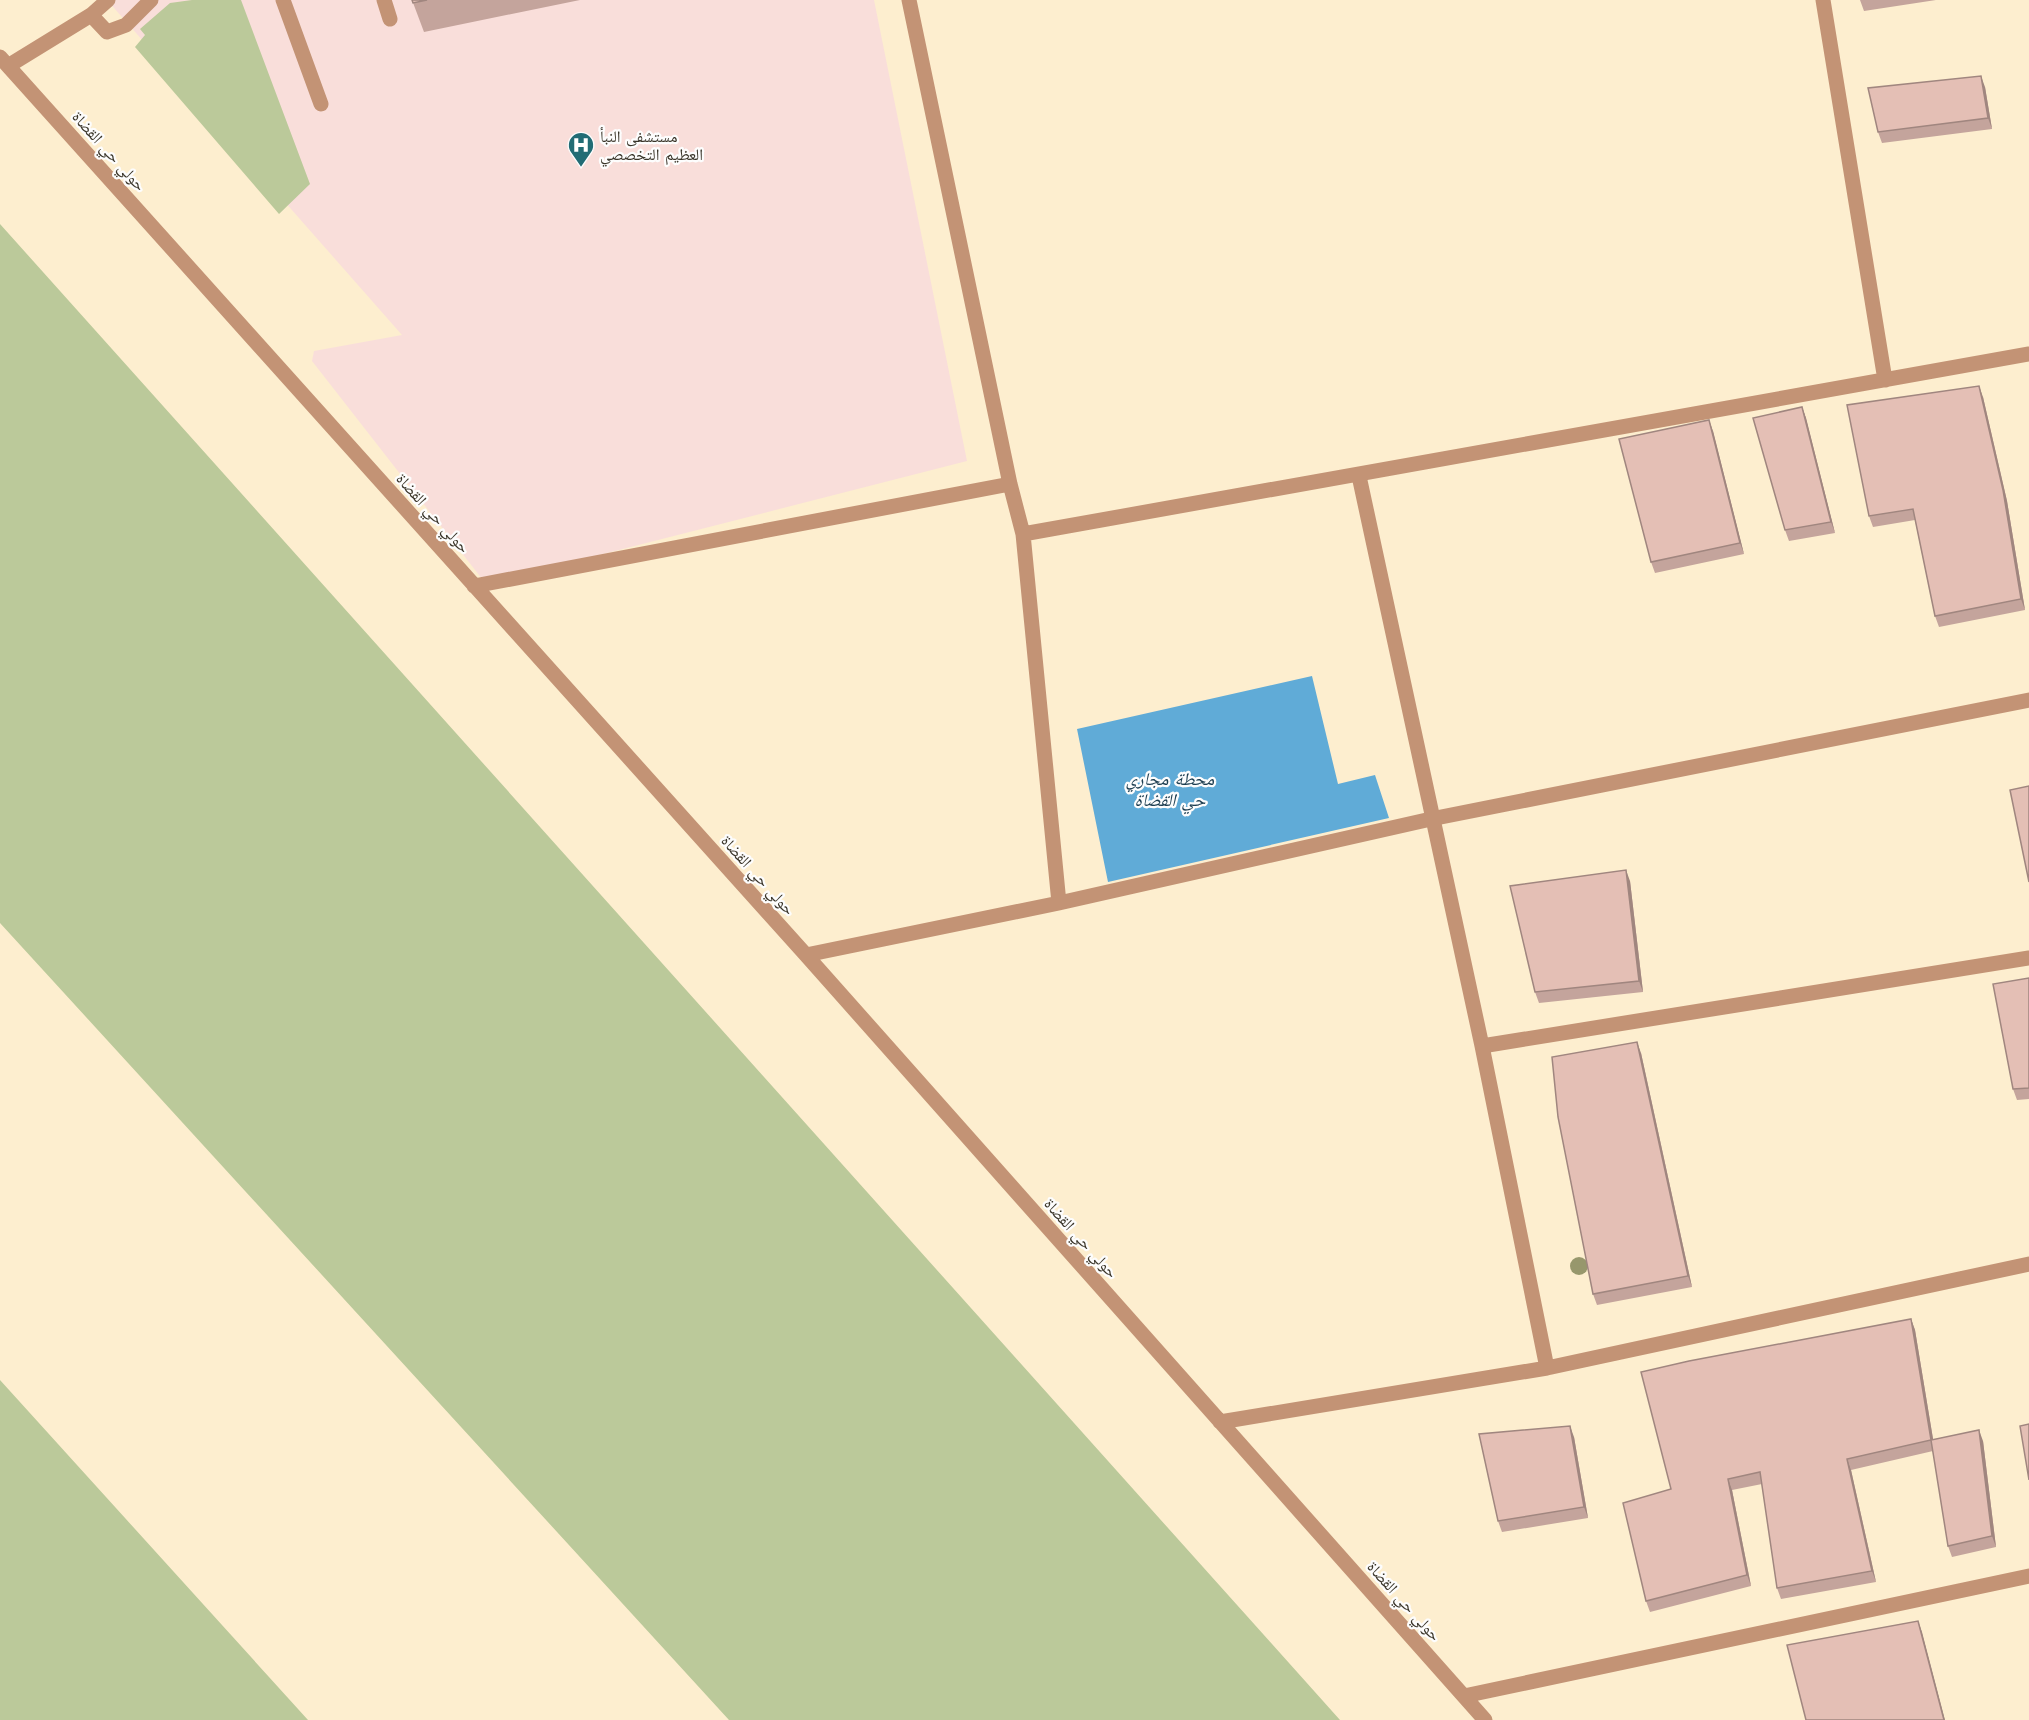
<svg xmlns="http://www.w3.org/2000/svg" width="2029" height="1720" font-family="'Work Sans','Noto Naskh Arabic',sans-serif">
<style>
.medical{fill:#f9deda}
.green{fill:#bbc99a}
.water{fill:#60abd7}
.lines{fill:none;stroke-linecap:round;stroke-linejoin:round}
.minor{stroke:#c39375;stroke-width:15}
.tree{fill:#97976c}
.wall{fill:#c4a49c}
.shaded-wall{fill:#a0867f}
.building{fill:#e4bfb5;stroke:#a0867f;stroke-width:1.5}
.labels{text-anchor:middle;dominant-baseline:central;stroke-width:4.5;stroke-linejoin:round;paint-order:stroke}
.poi-label{font-size:16px;fill:#393428;stroke:#fdfdfd;text-anchor:start}
.street-label{font-size:16px;fill:#393428;stroke:#fdfdfd}
.water-label{font-size:18px;font-style:italic;fill:#1d3e51;stroke:#fdfdfd}
</style>
<rect width="100%" height="100%" fill="#fdeecf"/>
<path class="medical" d="M 107,0 L 874,0 L 967,461 L 486,584 L 312,361 L 314,351 L 402,335 Z"/>
<path class="green" d="M 192,0 L 241,0 L 310,184 L 279,214 L 135,47 L 145,35 L 140,29 L 170,3 Z
M 0,224 L 1340,1720 L 729,1720 L 0,923 Z
M 0,1380 L 308,1720 L 0,1720 Z"/>
<path class="water" d="M 1312,676 L 1338,784 L 1375,775 L 1389,818 L 1108,882 L 1077,729 Z"/>
<g class="lines">
<path class="minor" d="M 283,0 L 321,104
M 384,0 L 390,19
M 909,0 L 1010,484 L 1023,534 L 1059,903
M 1823,0 L 1885,380
M 91,15 L 107,32 L 126,25 L 151,0
M 0,57 L 806,955 L 1485,1720
M 8,66 L 91,15 L 108,0
M 1359,476 L 1482,1046 L 1547,1368
M 1023,534 L 2029,354
M 474,586 L 1010,484
M 806,955 L 1059,903 L 1431,819 L 2029,700
M 1482,1046 L 2029,958
M 1220,1422 L 1547,1368 L 2029,1264
M 1464,1696 L 2029,1576"/>
</g>
<circle class="tree" cx="1579" cy="1266" r="9"/>
<path class="wall" d="M 412,0 L 580,0 L 424,32 Z
M 1860,0 L 1936,0 L 1864,11 Z
M 1985,87 L 1992,129 L 1882,143 L 1878,132 Z
M 1983,397 L 2007,501 L 2025,610 L 1939,627 L 1935,616 L 1915,520 L 1873,527 L 1869,516 Z
M 1802,407 L 1806,418 L 1835,533 L 1789,541 L 1785,530 Z
M 1713,431 L 1744,554 L 1655,573 L 1651,562 Z
M 1630,881 L 1643,992 L 1539,1003 L 1535,992 Z
M 2029,978 L 2029,1099 L 2017,1100 L 2013,1089 Z
M 1641,1053 L 1692,1287 L 1597,1305 L 1593,1294 Z
M 1911,1319 L 1915,1330 L 1933,1439 L 1983,1441 L 1996,1547 L 1952,1557 L 1948,1546 L 1933,1451 L 1851,1470 L 1876,1582 L 1781,1599 L 1777,1588 L 1762,1484 L 1732,1490 L 1751,1586 L 1650,1612 L 1646,1601 L 1671,1489 Z
M 1574,1437 L 1588,1518 L 1502,1532 L 1498,1521 Z"/>
<path class="shaded-wall" d="M 1981,76 L 1985,87 L 1992,129 L 1988,118 Z
M 1979,386 L 1983,397 L 2007,501 L 2025,610 L 2021,599 Z
M 1802,407 L 1806,418 L 1835,533 L 1831,522 Z
M 1709,420 L 1713,431 L 1744,554 L 1740,543 Z
M 1626,870 L 1630,881 L 1643,992 L 1639,981 Z
M 1637,1042 L 1641,1053 L 1692,1287 L 1688,1276 Z
M 1911,1319 L 1915,1330 L 1935,1451 L 1931,1440 Z
M 1570,1426 L 1574,1437 L 1588,1518 L 1584,1507 Z
M 1979,1430 L 1983,1441 L 1996,1547 L 1992,1536 Z
M 1847,1459 L 1851,1470 L 1876,1582 L 1872,1571 Z
M 1728,1479 L 1732,1490 L 1751,1586 L 1747,1575 Z
M 1918,1621 L 1922,1632 L 1945,1720 L 1944,1720 Z"/>
<path class="building" d="M 412,0 L 427,0 L 413,3 Z
M 1981,76 L 1988,118 L 1878,132 L 1868,88 Z
M 1979,386 L 2003,490 L 2021,599 L 1935,616 L 1913,509 L 1869,516 L 1847,405 Z
M 1802,407 L 1831,522 L 1785,530 L 1753,418 Z
M 1709,420 L 1740,543 L 1651,562 L 1619,439 Z
M 2029,786 L 2029,882 L 2010,790 Z
M 1626,870 L 1639,981 L 1535,992 L 1510,886 Z
M 2029,978 L 2029,1088 L 2013,1089 L 1993,984 Z
M 1637,1042 L 1688,1276 L 1593,1294 L 1558,1117 L 1552,1057 Z
M 1911,1319 L 1931,1440 L 1847,1459 L 1872,1571 L 1777,1588 L 1760,1472 L 1728,1479 L 1747,1575 L 1646,1601 L 1623,1503 L 1671,1489 L 1641,1372 L 1689,1361 Z
M 2029,1424 L 2029,1480 L 2020,1426 Z
M 1570,1426 L 1584,1507 L 1498,1521 L 1479,1434 Z
M 1979,1430 L 1992,1536 L 1948,1546 L 1931,1440 Z
M 1918,1621 L 1944,1720 L 1806,1720 L 1787,1645 Z"/>
<defs>
<g id="hospital-pin" transform="scale(1.35)"><path d="M0 17L-7.5 6A9.5 9.5 0 1 1 7.5 6Z" fill="#226c75" stroke="#fdfdfd"/><path d="M-5-5h3v3.5h4V-5h3V5h-3V1.5h-4V5h-3Z" fill="#fff"/></g>
</defs>
<g fill-rule="evenodd">
<use href="#hospital-pin" x="581" y="145"/>
</g>
<g class="labels">
<g class="poi-label">
<text x="600" y="136">مستشفى النبأ<tspan x="600" dy="18">العظيم التخصصي</tspan></text>
</g>
<g class="street-label">
<text transform="translate(109 151) rotate(48)">حولي حي القضاة</text>
<text transform="translate(433 513) rotate(48)">حولي حي القضاة</text>
<text transform="translate(758 875) rotate(48)">حولي حي القضاة</text>
<text transform="translate(1081 1238) rotate(48)">حولي حي القضاة</text>
<text transform="translate(1404 1601) rotate(48)">حولي حي القضاة</text>
</g>
<g class="water-label">
<text x="1170" y="778">محطة مجاري<tspan x="1170" dy="21">حي القضاة</tspan></text>
</g>
</g>
</svg>
